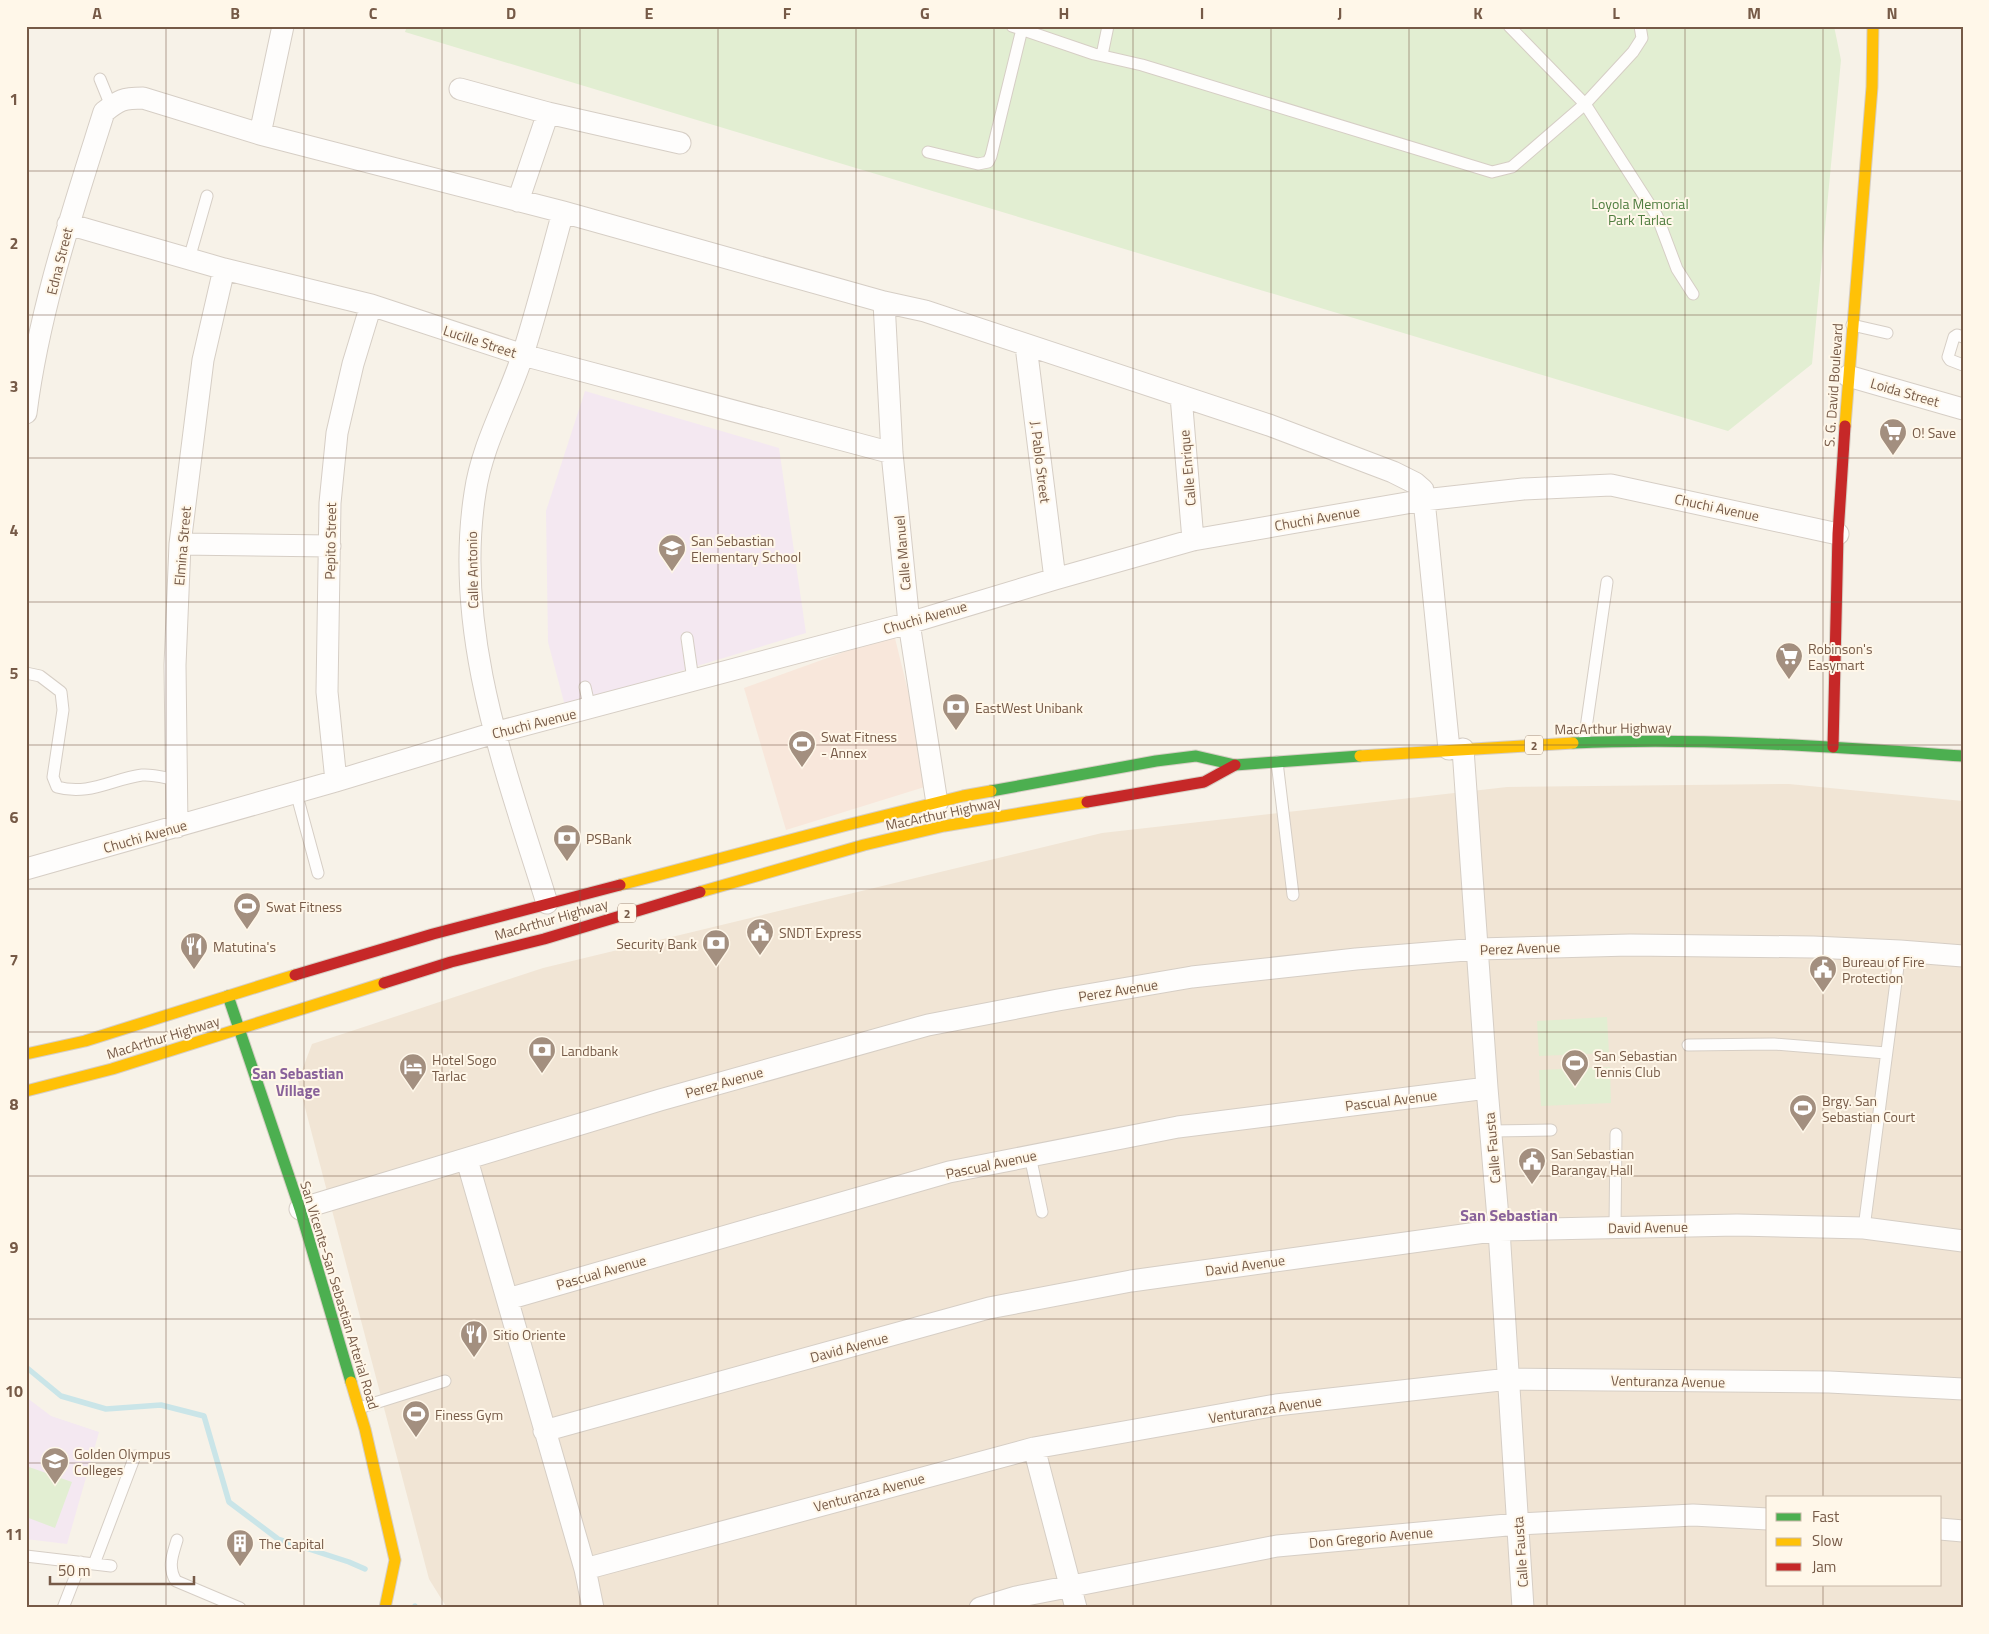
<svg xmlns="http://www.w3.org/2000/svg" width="1989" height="1634" font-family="'Titillium Web',sans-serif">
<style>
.residential{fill:#f1e5d5;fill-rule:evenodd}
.commercial{fill:#f8e7db}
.education{fill:#f4e8f1}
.green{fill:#e2eed2}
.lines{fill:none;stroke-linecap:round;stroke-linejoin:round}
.stream{stroke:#cae5e8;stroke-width:5.5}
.lane-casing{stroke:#d6cec5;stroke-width:13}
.street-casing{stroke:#d6cec5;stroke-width:23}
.fast-casing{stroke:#d6cec4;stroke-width:13}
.slow-casing{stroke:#d6cec4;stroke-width:13}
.jam-casing{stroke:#d6cec4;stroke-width:13}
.lane{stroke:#fefdfc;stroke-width:11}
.street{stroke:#fefdfc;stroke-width:21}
.fast{stroke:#4caf50;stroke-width:11}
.slow{stroke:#ffc107;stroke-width:11}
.jam{stroke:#c62828;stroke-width:11}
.grid{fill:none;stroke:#765a47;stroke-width:1;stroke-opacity:0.55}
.labels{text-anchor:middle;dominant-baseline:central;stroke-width:4;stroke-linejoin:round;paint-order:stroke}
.shield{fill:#fff7e9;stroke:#9f8978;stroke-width:1}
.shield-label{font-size:12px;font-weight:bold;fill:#765a47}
.park-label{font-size:14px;fill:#4f7d3f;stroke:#fff7e9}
.street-label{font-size:14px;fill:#765a47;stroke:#fff7e9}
.poi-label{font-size:14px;fill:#765a47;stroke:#fff7e9;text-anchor:start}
.neighbourhood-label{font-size:15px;font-weight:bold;fill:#89629a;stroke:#fff7e9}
.quarter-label{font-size:16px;font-weight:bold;fill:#89629a;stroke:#fff7e9}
.neatline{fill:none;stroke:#765a47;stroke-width:2}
.grid-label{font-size:16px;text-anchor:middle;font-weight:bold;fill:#765a47}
</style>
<rect width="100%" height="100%" fill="#f7f2e8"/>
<path class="residential" d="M 1789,784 L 1963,801 L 1963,1608 L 447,1608 L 429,1579 L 298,1081 L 312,1044 L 543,968 L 1102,833 L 1507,787 ZM 1768,1498 L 1940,1498 L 1940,1585 L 1768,1585 Z"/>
<path class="commercial" d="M 894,634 L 931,785 L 786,830 L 744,688 Z"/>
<path class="education" d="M 585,391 L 779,448 L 806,633 L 565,706 L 548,642 L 546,511 Z
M 26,1397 L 51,1416 L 99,1432 L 67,1544 L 26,1539 Z"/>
<path class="green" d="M 407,26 L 1834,26 L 1841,60 L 1812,364 L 1728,431 L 405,32 Z
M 1607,1017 L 1609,1053 L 1539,1056 L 1537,1021 Z
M 1610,1067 L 1611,1103 L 1541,1106 L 1539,1070 Z
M 26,1466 L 72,1482 L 55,1528 L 26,1517 Z"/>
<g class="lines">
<path class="stream" d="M 26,1367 L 61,1396 L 106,1409 L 161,1405 L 204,1416 L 229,1502 L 278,1539 L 349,1562 L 365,1569
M 415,1606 L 416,1608"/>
<g class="lane-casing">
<path id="lane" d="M 1012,26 L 1094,54 L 1142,65 L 1492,172 L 1512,167 L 1585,104 L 1633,52 L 1642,38 L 1640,26
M 1509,26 L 1585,104 L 1657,216 L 1677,269 L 1693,294
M 1102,55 L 1108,26
M 100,79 L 111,106
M 928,152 L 978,164 L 988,162 L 991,156 L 1022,29
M 189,259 L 207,196
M 1852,325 L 1887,333
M 1963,337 L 1957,335 L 1954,337 L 1948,357 L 1950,360 L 1963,365
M 687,638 L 693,680
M 26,673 L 40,676 L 61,692 L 63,710 L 53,777 L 57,787 C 89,796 112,779 142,775 C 154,774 165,778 177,780
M 585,687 L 590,709
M 1584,742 L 1607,582
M 1277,762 L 1293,895
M 296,792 L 318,873
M 1688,1045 L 1774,1044 L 1886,1053
M 1490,1131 L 1551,1130
M 1030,1156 L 1042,1212
M 1615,1228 L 1616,1134
M 1864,1228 L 1900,951
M 359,1408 L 445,1381
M 177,1540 C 173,1554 167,1567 176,1581 L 240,1608
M 26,1556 L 111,1566
M 94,1564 L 135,1456
M 63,1608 L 81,1562"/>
</g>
<g class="street-casing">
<path id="street" d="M 460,89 L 548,113 L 518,201
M 548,113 L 680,143
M 260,134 L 283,26
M 68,224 L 224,269 L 371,305 L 523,355 L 892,453
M 884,302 L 892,453 L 909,623 L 937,803
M 1026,346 L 1055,579
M 1848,376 L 1963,409
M 1181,396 L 1193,540
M 26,413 C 39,310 73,210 104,112 C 119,100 123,98 143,98 L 260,134 L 563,212 L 884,302 L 925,311 L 1269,425 L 1393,472 L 1415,483 L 1423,490 L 1449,749
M 180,544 L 330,546
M 1463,749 L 1487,1088 L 1499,1230 L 1523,1608
M 336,781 L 327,692 L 330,503 L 337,433 L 353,364 L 371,305
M 177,827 L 175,665 L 180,544 L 203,360 L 224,269
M 26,869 L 336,781 L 494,733 L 909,623 L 1055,579 L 1193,540 L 1424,500 L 1523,489 L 1611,485 L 1838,534
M 547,903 C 506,771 453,634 475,493 C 482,444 508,401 523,354 C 538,307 550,259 563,212
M 467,1160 L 585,1569 L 593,1608
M 300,1209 L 660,1100 L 928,1025 L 1058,1000 L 1192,977 L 1356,959 L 1478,949 L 1630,945 L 1813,947 L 1900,951 L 1963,956
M 508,1299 L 949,1172 L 1178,1127 L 1487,1088
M 544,1431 L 989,1308 L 1131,1281 L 1499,1230 L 1737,1225 L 1864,1228 L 1963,1241
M 1034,1448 L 1076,1608
M 1940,1529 L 1963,1531
M 585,1569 L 1034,1448 L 1276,1405 L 1509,1379 L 1829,1382 L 1963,1389
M 980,1608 L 1016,1597 L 1277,1546 L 1518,1524 L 1693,1515 L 1768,1519"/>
</g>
<g class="fast-casing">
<path id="fast" d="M 1573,743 C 1703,737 1833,747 1963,756
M 991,791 L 1156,761 L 1196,756 L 1235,765 L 1360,756
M 228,996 L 300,1209 L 351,1382"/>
</g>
<g class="slow-casing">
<path id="slow" d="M 1845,426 L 1872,87 L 1873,26
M 1360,756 L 1573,743
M 620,885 L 847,825 L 963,796 L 991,791
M 700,892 L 864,845 L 944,826 L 1087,802
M 26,1054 L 85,1041 L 295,975
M 26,1091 L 112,1069 L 384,983
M 351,1382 L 365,1429 L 395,1560 L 385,1608"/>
</g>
<g class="jam-casing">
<path id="jam" d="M 1833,747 L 1838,534 L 1845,426
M 1087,802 L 1204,782 L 1235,765
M 295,975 L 433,934 L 620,885
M 384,983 L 451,962 L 544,939 L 700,892"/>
</g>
<use href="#lane" class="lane"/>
<use href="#street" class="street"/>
<use href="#fast" class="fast"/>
<use href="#slow" class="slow"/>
<use href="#jam" class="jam"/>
</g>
<path class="grid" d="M 166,26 L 166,1608M 304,26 L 304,1608M 442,26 L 442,1608M 580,26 L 580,1608M 718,26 L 718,1608M 856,26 L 856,1608M 994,26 L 994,1608M 1133,26 L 1133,1608M 1271,26 L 1271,1608M 1409,26 L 1409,1608M 1547,26 L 1547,1608M 1685,26 L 1685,1608M 1823,26 L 1823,1498M 26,171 L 1963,171M 26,315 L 1963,315M 26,458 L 1963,458M 26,602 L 1963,602M 26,745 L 1963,745M 26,889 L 1963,889M 26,1032 L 1963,1032M 26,1176 L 1963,1176M 26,1319 L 1963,1319M 26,1463 L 1963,1463M 1823,1585 L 1823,1608"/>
<defs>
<g id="supermarket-pin" transform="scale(1.4375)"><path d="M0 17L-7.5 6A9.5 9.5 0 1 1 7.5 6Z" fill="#a38f7f" stroke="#fff7e9"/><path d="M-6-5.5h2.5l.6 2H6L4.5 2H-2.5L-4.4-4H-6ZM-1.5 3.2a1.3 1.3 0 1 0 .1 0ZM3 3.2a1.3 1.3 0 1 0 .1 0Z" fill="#fff"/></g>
<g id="school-pin" transform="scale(1.4375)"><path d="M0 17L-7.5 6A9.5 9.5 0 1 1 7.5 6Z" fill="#a38f7f" stroke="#fff7e9"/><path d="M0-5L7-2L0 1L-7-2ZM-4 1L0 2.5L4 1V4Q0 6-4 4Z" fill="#fff"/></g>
<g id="bank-pin" transform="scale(1.4375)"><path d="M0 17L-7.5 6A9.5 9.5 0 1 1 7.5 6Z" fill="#a38f7f" stroke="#fff7e9"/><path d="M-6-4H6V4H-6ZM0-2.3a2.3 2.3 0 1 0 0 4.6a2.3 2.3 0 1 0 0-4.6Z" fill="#fff"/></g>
<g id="stadium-pin" transform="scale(1.4375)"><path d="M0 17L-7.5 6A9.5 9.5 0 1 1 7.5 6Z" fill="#a38f7f" stroke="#fff7e9"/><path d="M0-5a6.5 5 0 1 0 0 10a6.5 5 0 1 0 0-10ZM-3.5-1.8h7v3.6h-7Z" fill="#fff"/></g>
<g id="civic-pin" transform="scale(1.4375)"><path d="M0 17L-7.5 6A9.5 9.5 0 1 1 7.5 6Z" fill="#a38f7f" stroke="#fff7e9"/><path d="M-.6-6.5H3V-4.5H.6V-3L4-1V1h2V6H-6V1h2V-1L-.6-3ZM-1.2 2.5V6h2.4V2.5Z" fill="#fff"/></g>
<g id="restaurant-pin" transform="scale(1.4375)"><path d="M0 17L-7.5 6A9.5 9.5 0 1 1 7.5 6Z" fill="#a38f7f" stroke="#fff7e9"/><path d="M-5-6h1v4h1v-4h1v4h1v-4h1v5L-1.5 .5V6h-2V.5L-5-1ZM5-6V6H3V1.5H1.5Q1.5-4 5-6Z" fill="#fff"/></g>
<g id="hotel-pin" transform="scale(1.4375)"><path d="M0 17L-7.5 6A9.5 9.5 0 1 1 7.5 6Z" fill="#a38f7f" stroke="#fff7e9"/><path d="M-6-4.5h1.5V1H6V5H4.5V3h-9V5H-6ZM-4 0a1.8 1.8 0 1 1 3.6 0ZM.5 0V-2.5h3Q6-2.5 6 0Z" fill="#fff"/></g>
<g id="university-pin" transform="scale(1.4375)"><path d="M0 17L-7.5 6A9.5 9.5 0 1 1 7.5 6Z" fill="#a38f7f" stroke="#fff7e9"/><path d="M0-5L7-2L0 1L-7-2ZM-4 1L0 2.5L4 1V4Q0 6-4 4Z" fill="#fff"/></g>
<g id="building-pin" transform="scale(1.4375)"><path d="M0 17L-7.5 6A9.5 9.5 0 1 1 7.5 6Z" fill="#a38f7f" stroke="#fff7e9"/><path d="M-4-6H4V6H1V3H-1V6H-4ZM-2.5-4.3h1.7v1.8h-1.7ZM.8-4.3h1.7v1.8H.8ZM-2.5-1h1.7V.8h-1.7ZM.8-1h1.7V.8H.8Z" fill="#fff"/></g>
</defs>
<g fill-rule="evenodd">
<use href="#supermarket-pin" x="1893" y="432"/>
<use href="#school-pin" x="672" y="548"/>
<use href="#supermarket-pin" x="1789" y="656"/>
<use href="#bank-pin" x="956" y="707"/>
<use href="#stadium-pin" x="802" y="744"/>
<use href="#bank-pin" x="567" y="838"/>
<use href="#stadium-pin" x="247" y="906"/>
<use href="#civic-pin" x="760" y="932"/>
<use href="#bank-pin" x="716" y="943"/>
<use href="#restaurant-pin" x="194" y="946"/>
<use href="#civic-pin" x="1823" y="969"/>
<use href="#bank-pin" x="542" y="1050"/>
<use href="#stadium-pin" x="1575" y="1063"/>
<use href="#hotel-pin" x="413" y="1067"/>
<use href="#stadium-pin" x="1803" y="1108"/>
<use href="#civic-pin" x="1532" y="1161"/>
<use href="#restaurant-pin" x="474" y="1334"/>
<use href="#stadium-pin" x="416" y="1414"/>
<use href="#university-pin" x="55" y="1461"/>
<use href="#building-pin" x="240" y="1543"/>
</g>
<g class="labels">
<g class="shield">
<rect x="1525" y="735.5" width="18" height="19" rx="4"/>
<rect x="618" y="903.5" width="18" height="19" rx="4"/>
</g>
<g class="shield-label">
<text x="1534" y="745">2</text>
<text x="627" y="913">2</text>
</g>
<g class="park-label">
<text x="1640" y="203">Loyola Memorial<tspan x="1640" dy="16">Park Tarlac</tspan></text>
</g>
<g class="street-label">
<text transform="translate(59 261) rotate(-76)">Edna Street</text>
<text transform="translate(480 341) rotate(18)">Lucille Street</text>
<text transform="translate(1833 385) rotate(-86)">S. G. David Boulevard</text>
<text transform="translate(1905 392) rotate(16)">Loida Street</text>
<text transform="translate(1041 462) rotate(83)">J. Pablo Street</text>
<text transform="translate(1187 468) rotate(-95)">Calle Enrique</text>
<text transform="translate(1717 507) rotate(12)">Chuchi Avenue</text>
<text transform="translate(1317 518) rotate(-10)">Chuchi Avenue</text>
<text transform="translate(330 541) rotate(-89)">Pepito Street</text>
<text transform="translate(182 546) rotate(-85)">Elmina Street</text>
<text transform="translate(902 553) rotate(-95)">Calle Manuel</text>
<text transform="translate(472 570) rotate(-91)">Calle Antonio</text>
<text transform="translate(925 617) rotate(-16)">Chuchi Avenue</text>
<text transform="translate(534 723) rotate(-14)">Chuchi Avenue</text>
<text transform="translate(1613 728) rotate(-1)">MacArthur Highway</text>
<text transform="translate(943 813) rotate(-12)">MacArthur Highway</text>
<text transform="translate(145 836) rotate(-16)">Chuchi Avenue</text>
<text transform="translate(551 919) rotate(-16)">MacArthur Highway</text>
<text transform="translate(1520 948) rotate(-2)">Perez Avenue</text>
<text transform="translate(1118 990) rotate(-9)">Perez Avenue</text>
<text transform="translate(163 1037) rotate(-17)">MacArthur Highway</text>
<text transform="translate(724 1082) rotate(-16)">Perez Avenue</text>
<text transform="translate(1391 1100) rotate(-7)">Pascual Avenue</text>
<text transform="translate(1492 1148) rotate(-95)">Calle Fausta</text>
<text transform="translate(991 1164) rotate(-12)">Pascual Avenue</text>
<text transform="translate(1648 1227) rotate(-1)">David Avenue</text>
<text transform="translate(1245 1265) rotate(-8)">David Avenue</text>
<text transform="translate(601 1272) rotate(-16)">Pascual Avenue</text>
<text transform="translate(340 1295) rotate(73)">San Vicente-San Sebastian Arterial Road</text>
<text transform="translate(849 1347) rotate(-15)">David Avenue</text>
<text transform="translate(1668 1381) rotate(1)">Venturanza Avenue</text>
<text transform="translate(1265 1409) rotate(-9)">Venturanza Avenue</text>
<text transform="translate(869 1492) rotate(-15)">Venturanza Avenue</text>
<text transform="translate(1371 1537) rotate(-5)">Don Gregorio Avenue</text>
<text transform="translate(1520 1552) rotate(-94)">Calle Fausta</text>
</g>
<g class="poi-label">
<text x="1912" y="432">O! Save</text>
<text x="691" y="540">San Sebastian<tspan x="691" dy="16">Elementary School</tspan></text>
<text x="1808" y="648">Robinson's<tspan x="1808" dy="16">Easymart</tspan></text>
<text x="975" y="707">EastWest Unibank</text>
<text x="821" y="736">Swat Fitness<tspan x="821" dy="16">- Annex</tspan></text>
<text x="586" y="838">PSBank</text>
<text x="266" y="906">Swat Fitness</text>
<text x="779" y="932">SNDT Express</text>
<text x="697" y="943" text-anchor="end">Security Bank</text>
<text x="213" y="946">Matutina's</text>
<text x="1842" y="961">Bureau of Fire<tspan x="1842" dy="16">Protection</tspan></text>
<text x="561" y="1050">Landbank</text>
<text x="1594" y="1055">San Sebastian<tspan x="1594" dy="16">Tennis Club</tspan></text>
<text x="432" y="1059">Hotel Sogo<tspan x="432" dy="16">Tarlac</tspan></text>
<text x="1822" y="1100">Brgy. San<tspan x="1822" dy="16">Sebastian Court</tspan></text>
<text x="1551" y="1153">San Sebastian<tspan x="1551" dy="16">Barangay Hall</tspan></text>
<text x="493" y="1334">Sitio Oriente</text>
<text x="435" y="1414">Finess Gym</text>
<text x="74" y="1453">Golden Olympus<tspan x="74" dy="16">Colleges</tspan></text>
<text x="259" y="1543">The Capital</text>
</g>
<g class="neighbourhood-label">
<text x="298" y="1073">San Sebastian<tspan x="298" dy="17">Village</tspan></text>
</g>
<g class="quarter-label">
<text x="1509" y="1215">San Sebastian</text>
</g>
</g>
<rect width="1989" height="1634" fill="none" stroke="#fff7e9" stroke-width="55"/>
<rect x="1766" y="1496" width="175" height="90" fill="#fff7e9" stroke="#c8b8a8"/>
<rect x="1776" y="1513" width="25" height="8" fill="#4caf50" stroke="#c8b8a8"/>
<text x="1812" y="1522" font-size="15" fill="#765a47">Fast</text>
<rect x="1776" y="1538" width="25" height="8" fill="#ffc107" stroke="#c8b8a8"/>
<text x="1812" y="1546" font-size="15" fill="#765a47">Slow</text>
<rect x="1776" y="1563" width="25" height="8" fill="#c62828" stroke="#c8b8a8"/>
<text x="1812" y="1572" font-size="15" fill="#765a47">Jam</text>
<path d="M50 1576v8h144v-8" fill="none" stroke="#765a47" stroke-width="2.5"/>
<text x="58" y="1576" font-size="15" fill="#765a47" stroke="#fff7e9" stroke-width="4" paint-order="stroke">50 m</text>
<rect x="28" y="28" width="1934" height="1578" class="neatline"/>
<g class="grid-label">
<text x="97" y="19">A</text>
<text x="235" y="19">B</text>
<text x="373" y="19">C</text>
<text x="511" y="19">D</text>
<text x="649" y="19">E</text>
<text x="787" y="19">F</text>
<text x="925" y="19">G</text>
<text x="1064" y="19">H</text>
<text x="1202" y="19">I</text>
<text x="1340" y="19">J</text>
<text x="1478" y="19">K</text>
<text x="1616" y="19">L</text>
<text x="1754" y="19">M</text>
<text x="1892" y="19">N</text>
<text x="14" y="105">1</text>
<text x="14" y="249">2</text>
<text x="14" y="392">3</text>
<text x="14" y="536">4</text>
<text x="14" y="679">5</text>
<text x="14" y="823">6</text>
<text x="14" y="966">7</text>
<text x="14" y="1110">8</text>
<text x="14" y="1253">9</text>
<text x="14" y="1397">10</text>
<text x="14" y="1540">11</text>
</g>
</svg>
